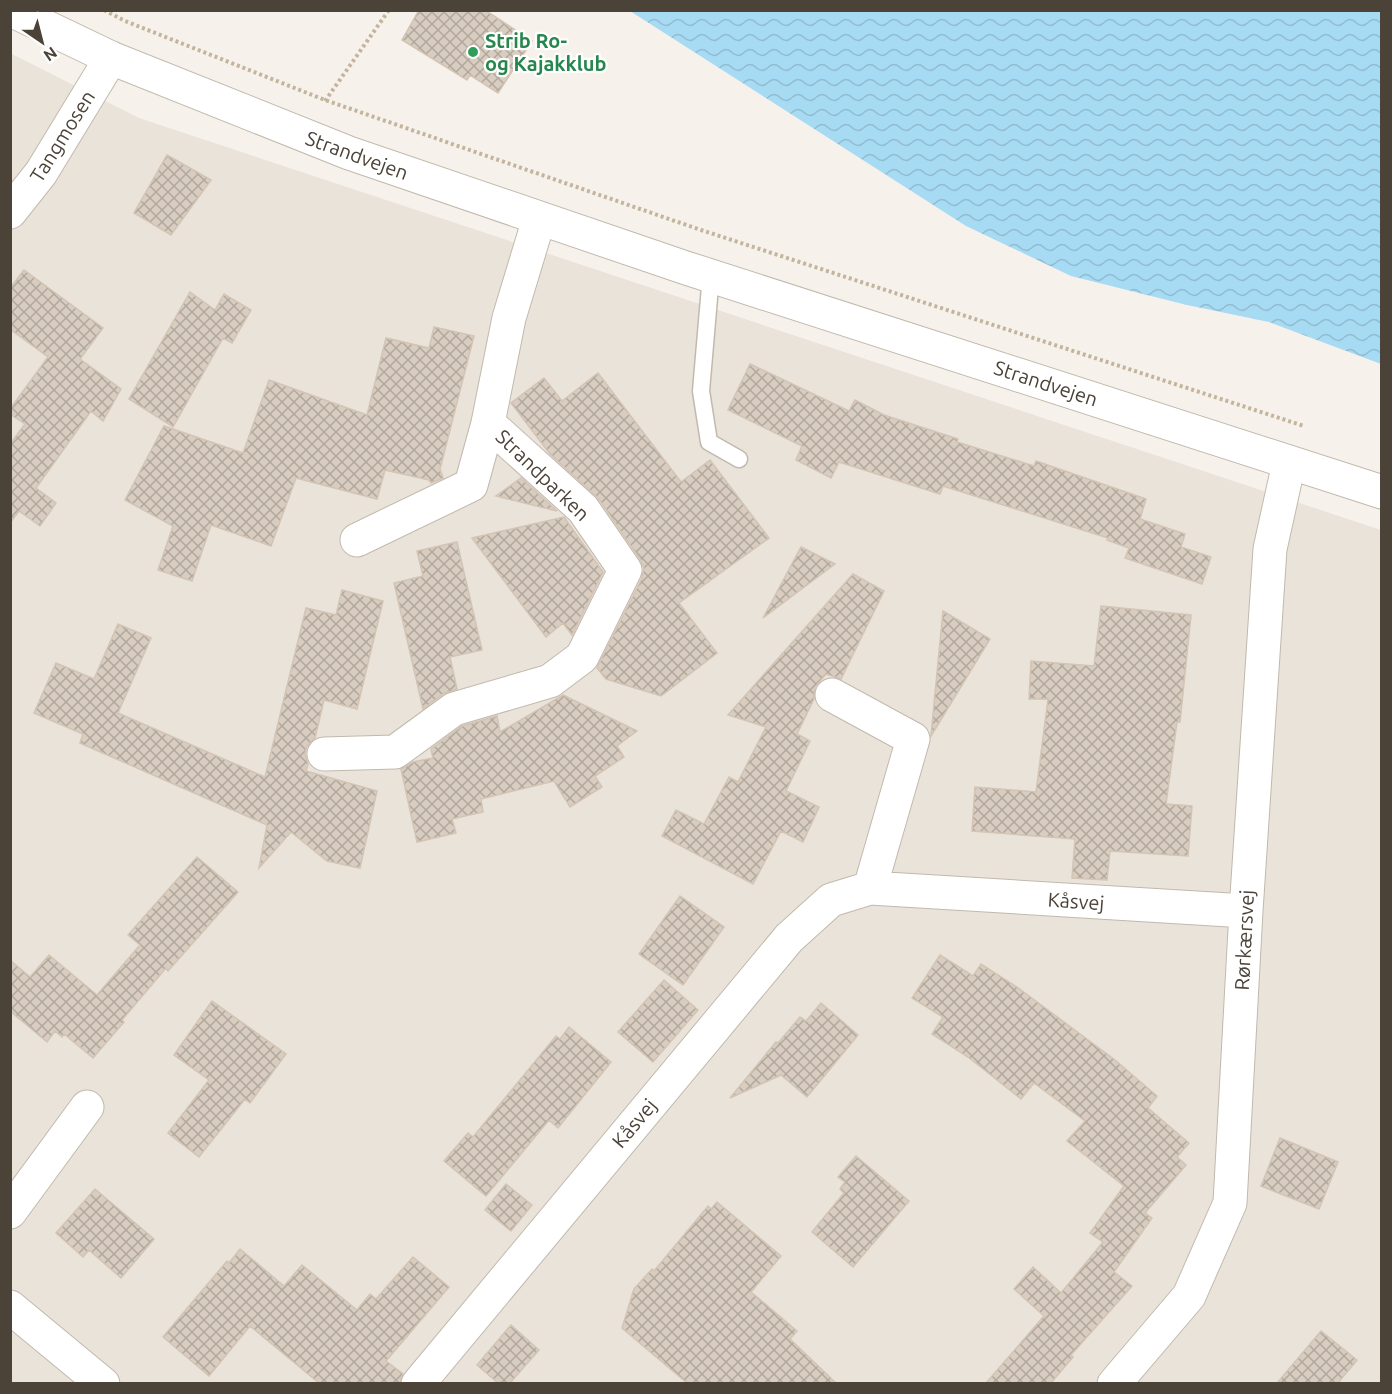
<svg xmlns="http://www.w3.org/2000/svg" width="1392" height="1394" font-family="Ubuntu,sans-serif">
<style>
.residential{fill:#eae3d9}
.water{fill:url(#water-waves)}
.building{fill:url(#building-cross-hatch);stroke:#d3c4b3;stroke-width:1.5}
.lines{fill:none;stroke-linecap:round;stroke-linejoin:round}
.service-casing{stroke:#c2b9ad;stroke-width:19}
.minor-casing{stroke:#c2b9ad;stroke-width:35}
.tertiary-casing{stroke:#c2b9ad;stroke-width:35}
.path{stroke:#c4b49e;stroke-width:4;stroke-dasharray:3 3;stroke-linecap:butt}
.service{stroke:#fff;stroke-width:16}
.minor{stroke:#fff;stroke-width:33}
.tertiary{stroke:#fff;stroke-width:33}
.leisure-dot{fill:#2e9e5b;stroke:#fff;stroke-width:2}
.labels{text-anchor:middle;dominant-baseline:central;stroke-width:4.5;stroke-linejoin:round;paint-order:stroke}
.leisure-label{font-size:20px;font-weight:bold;fill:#27864d;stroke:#fff;text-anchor:start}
.street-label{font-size:20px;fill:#4b4238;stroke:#fff}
</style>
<defs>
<pattern id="water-waves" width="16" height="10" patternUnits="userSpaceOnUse" patternTransform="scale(1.5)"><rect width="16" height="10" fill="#a7daf3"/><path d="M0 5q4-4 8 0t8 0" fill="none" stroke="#91bcd1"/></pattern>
<pattern id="building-cross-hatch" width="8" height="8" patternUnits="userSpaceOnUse" patternTransform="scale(1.5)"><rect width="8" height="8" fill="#d8cdc0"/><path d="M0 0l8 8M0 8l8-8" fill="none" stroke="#b1a89d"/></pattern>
</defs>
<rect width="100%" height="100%" fill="#f6f2eb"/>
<path class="residential" d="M 10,53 L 139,118 L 1381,530 L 1381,1383 L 11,1383 Z"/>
<path class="water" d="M 630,11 L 1381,11 L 1381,364 L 1269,322 L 1187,305 L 1071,276 L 966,226 Z"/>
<path class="building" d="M 419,10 L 485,10 L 532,41 L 498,93 L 470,75 L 467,80 L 402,40 Z
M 167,155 L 211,180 L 171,235 L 134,213 Z
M 24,270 L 103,328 L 80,359 L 121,389 L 103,421 L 91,411 L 36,488 L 56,503 L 40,526 L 19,511 L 10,523 L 10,444 L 25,424 L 10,414 L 10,409 L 48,357 L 10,329 L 10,288 Z
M 190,292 L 215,310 L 224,294 L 251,310 L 232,343 L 223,338 L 173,427 L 129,399 Z
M 434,327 L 474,336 L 440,469 L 443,478 L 431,483 L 429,480 L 385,470 L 377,499 L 296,478 L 271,546 L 211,525 L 192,581 L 158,570 L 173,526 L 125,500 L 164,426 L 243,453 L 269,380 L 367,415 L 386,338 L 429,348 Z
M 750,364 L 849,411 L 855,400 L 884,415 L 958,439 L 957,442 L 1034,466 L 1036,461 L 1146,499 L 1140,519 L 1185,534 L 1181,547 L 1211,557 L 1202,584 L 1125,558 L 1129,548 L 1107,540 L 1108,538 L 943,486 L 940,494 L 839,462 L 831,478 L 796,460 L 802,446 L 728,410 Z
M 598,373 L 681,482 L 710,460 L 769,538 L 679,603 L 717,653 L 661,696 L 606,679 L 597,668 L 642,578 L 644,568 L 640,559 L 598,498 L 550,454 L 511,403 L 544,378 L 562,401 Z
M 521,478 L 557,511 L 496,496 Z
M 564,517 L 603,572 L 572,635 L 563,623 L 546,637 L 472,538 Z
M 457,542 L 482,650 L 450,657 L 457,689 L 443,694 L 423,709 L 394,583 L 423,576 L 417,551 Z
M 801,547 L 835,564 L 763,618 Z
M 853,574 L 884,591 L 841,679 L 826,674 L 815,687 L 814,699 L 797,734 L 810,741 L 786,791 L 819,807 L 803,842 L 781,831 L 753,884 L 662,836 L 676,810 L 704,824 L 729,777 L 738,782 L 766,727 L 728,715 Z
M 342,590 L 383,601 L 357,709 L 324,700 L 315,738 L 307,746 L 305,754 L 308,764 L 306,771 L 377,791 L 360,868 L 327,861 L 291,832 L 259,868 L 267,825 L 80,743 L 83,734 L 34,713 L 56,663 L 94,679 L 118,624 L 151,638 L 118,713 L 265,777 L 306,608 L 336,615 Z
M 1101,606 L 1191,615 L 1180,722 L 1177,722 L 1166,804 L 1192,806 L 1188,856 L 1110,851 L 1107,880 L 1072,878 L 1075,839 L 972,831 L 975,787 L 1036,792 L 1048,699 L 1029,699 L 1031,661 L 1094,666 Z
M 943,611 L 990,639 L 931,736 L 931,735 Z
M 563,695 L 637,731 L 617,746 L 624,757 L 595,776 L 602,787 L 570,807 L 554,781 L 481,799 L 483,812 L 452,819 L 456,833 L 417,842 L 401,769 L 413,762 L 433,758 L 431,749 L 462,726 L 497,716 L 500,732 Z
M 197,857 L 238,892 L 168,971 L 166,968 L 122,1020 L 124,1022 L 93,1058 L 64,1034 L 62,1037 L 55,1031 L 47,1042 L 10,1011 L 10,960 L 30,977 L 49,955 L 97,995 L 140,945 L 128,935 Z
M 680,896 L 724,927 L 683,985 L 639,954 Z
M 940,955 L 973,976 L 981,964 L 1017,987 L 1115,1060 L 1157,1096 L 1148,1108 L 1189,1143 L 1177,1157 L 1186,1165 L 1145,1213 L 1152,1218 L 1114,1272 L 1132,1286 L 1071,1355 L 1073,1357 L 1051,1383 L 986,1383 L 1044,1316 L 1014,1289 L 1033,1267 L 1061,1293 L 1103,1242 L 1090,1233 L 1124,1186 L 1067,1141 L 1085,1121 L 1034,1083 L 1021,1099 L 968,1057 L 932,1034 L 943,1017 L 912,998 Z
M 664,980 L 698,1010 L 653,1062 L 618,1032 Z
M 212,1001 L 286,1054 L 250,1103 L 245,1099 L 199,1157 L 168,1133 L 209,1080 L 174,1055 Z
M 821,1003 L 858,1035 L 807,1097 L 781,1075 L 730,1098 L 776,1042 L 778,1043 L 800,1017 L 806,1021 Z
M 569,1027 L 611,1062 L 558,1128 L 549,1120 L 486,1196 L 444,1161 L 468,1133 L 473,1137 L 556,1036 L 560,1039 Z
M 1280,1138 L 1338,1162 L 1319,1209 L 1261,1186 Z
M 856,1156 L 909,1201 L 853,1267 L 812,1232 L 844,1193 L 840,1189 L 845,1182 L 838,1177 Z
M 506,1184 L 532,1205 L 511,1231 L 485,1210 Z
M 95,1189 L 154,1239 L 121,1278 L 89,1250 L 83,1257 L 56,1233 Z
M 717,1202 L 781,1256 L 751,1292 L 797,1331 L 790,1339 L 836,1383 L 687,1383 L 622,1328 L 634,1289 L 652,1269 L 654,1271 L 708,1206 L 711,1209 Z
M 240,1249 L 284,1286 L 302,1265 L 357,1310 L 370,1294 L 376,1299 L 413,1257 L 449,1287 L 386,1361 L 403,1374 L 400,1383 L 319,1383 L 250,1326 L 209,1376 L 163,1337 L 227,1261 L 229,1263 Z
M 511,1325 L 539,1350 L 510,1383 L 498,1383 L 477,1365 Z
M 1321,1331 L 1357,1360 L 1338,1383 L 1277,1383 Z"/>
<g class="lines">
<g class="service-casing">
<path id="service" d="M 711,275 L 701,391 L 709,442 L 739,459"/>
</g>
<g class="minor-casing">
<path id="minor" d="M 10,212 L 41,173 L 111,58
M 357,540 L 471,485 L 488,423 L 509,318 L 539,219
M 832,695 L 913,739 L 870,888
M 324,754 L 395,752 L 454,709 L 550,681 L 582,657 L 625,570 L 583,509 L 488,423
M 10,1212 L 87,1107
M 10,1307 L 103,1384
M 418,1384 L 789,938 L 831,900 L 870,888 L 1246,911
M 1114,1384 L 1189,1296 L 1230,1203 L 1246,911 L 1270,549 L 1289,463"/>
</g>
<g class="tertiary-casing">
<path id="tertiary" d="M 11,10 L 111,58 L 349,153 L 686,268 L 1382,492"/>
</g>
<path class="path" d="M 104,10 L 125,21 L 325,100 L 698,229 L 1304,426
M 325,101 L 389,10"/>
<use href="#service" class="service"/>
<use href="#minor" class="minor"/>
<use href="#tertiary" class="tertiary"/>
</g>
<circle class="leisure-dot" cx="473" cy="52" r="6"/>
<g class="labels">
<g class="leisure-label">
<text x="485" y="40">Strib Ro-<tspan x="485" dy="23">og Kajakklub</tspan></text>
</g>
<g class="street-label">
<text transform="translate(62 136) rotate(-58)">Tangmosen</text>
<text transform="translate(357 155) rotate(20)">Strandvejen</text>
<text transform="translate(1046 383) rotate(18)">Strandvejen</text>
<text transform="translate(543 475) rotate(44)">Strandparken</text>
<text transform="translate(1076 901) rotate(4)">Kåsvej</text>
<text transform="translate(1244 940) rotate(-87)">Rørkærsvej</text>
<text transform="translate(634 1123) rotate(-50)">Kåsvej</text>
</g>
</g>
<rect width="1392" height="1394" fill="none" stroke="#4b4238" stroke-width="24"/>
<g transform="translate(42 42) rotate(145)" stroke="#ffffff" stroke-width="4.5" paint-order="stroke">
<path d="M0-4.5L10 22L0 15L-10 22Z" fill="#4b4238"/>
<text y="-9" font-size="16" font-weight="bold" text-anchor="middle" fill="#4b4238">N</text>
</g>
</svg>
